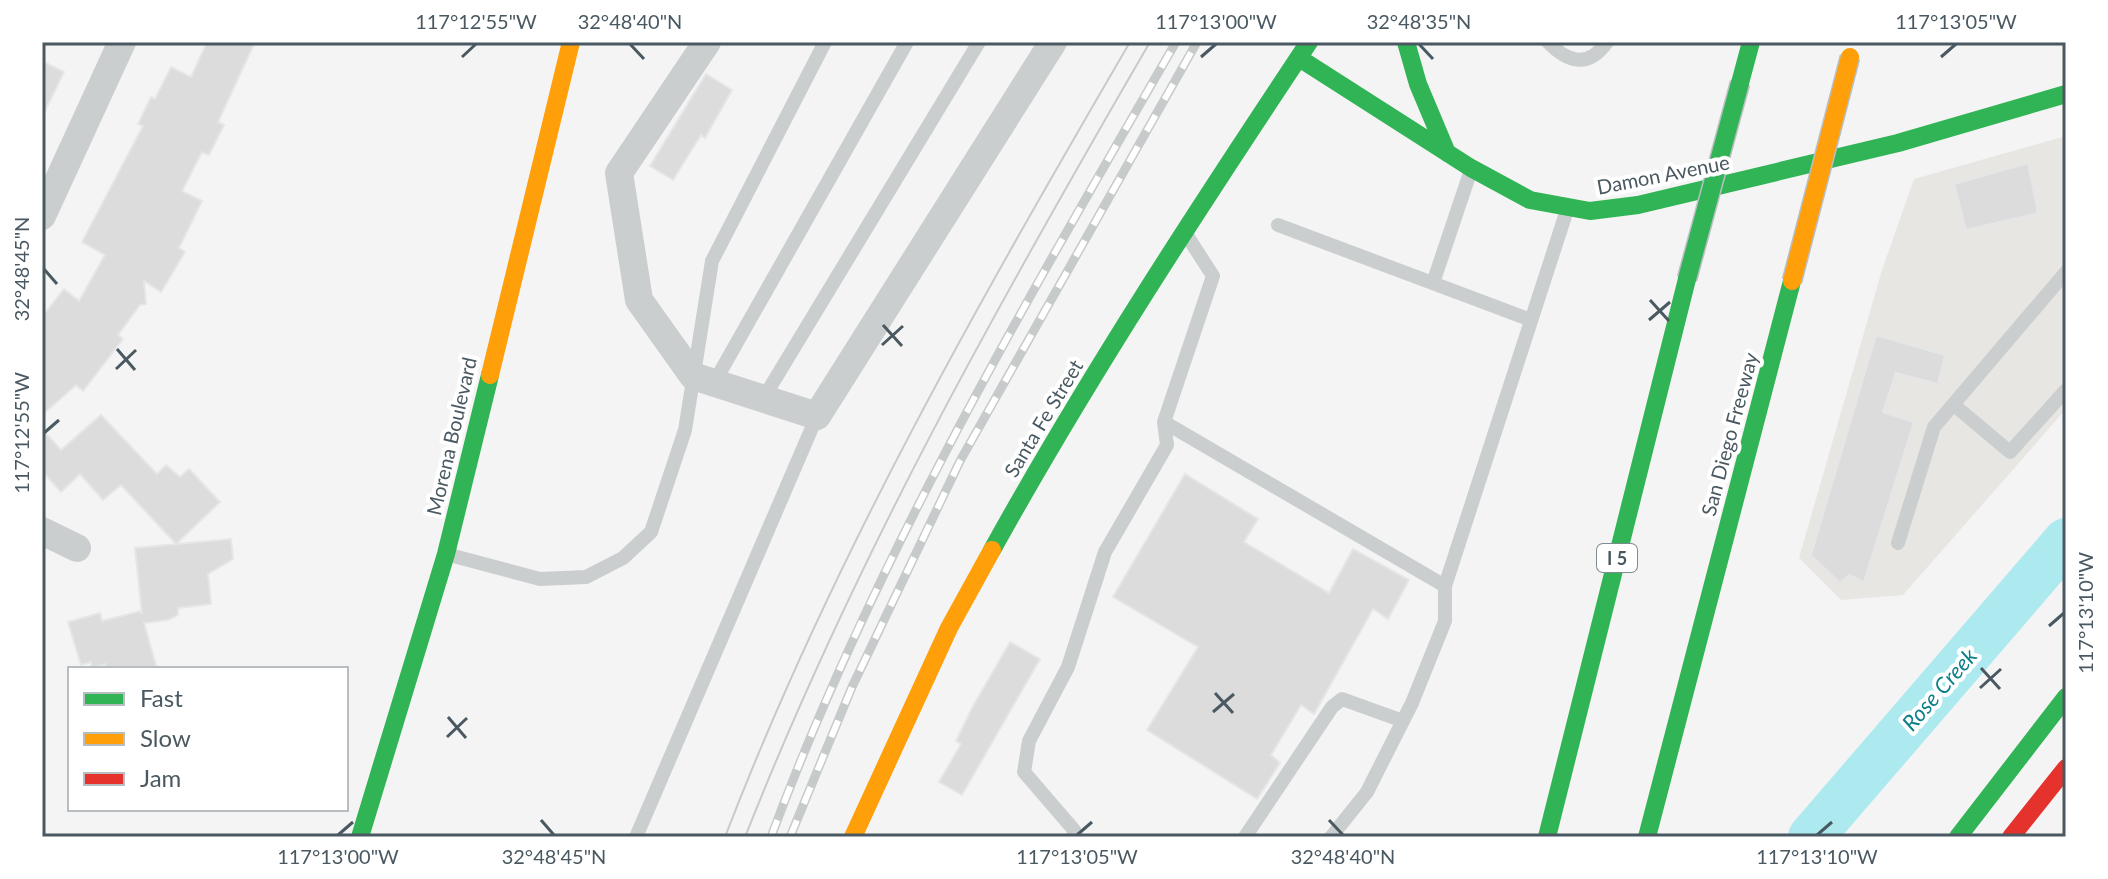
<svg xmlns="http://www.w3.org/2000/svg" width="2108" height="879" font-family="Lato,sans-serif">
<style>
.commercial{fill:#e8e6e3}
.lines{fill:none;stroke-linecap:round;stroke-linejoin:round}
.river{stroke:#adeaf0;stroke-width:46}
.building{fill:#dcdcdd;stroke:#e5e6e7;stroke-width:2}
.lane{stroke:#cbcecf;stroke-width:14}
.street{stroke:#cbcecf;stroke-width:28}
.fast{stroke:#30b455;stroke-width:18}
.slow{stroke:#ff9f0a;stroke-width:18}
.jam{stroke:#e5322d;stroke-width:18}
.tram{stroke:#c7caca;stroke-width:2}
.rail-casing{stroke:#c7caca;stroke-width:9}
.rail{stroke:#fff;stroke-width:6;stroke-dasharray:18;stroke-linecap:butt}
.fast-bridge-casing{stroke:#b9bfc3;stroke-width:21;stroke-linecap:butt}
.slow-bridge-casing{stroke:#b9bfc3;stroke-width:21;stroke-linecap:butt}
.fast-bridge{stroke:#30b455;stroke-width:18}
.slow-bridge{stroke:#ff9f0a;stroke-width:18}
.ticks{fill:none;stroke:#4a5961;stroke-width:3}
.labels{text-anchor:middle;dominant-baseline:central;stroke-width:8;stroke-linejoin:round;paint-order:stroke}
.shield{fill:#fff;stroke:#808b90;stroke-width:2}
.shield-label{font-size:18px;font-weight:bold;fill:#4a5961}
.street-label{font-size:20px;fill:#4a5961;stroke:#fff}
.water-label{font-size:22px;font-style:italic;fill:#0c808a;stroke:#fff}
.neatline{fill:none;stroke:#4a5961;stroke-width:3}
.ticks-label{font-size:20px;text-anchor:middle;fill:#4a5961}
</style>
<rect width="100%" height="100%" fill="#f4f4f4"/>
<path class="commercial" d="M 2066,136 L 2066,409 L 1903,595 L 1841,600 L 1799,558 L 1882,270 L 1914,179 Z"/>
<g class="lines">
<path class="river" d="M 1811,837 L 2066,541"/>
</g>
<path class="building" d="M 207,42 L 255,42 L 218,122 L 224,125 L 209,155 L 202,152 L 182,191 L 202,201 L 179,248 L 185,252 L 161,292 L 144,281 L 146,304 L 140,305 L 118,335 L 123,339 L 83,391 L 76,385 L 42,415 L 42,317 L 64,289 L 79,301 L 105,255 L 82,242 L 143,126 L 138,124 L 151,97 L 155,99 L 171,67 L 191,77 Z
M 42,61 L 64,72 L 42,117 Z
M 706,74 L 732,90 L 705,138 L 701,135 L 673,180 L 650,166 Z
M 2028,163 L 2038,213 L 1966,230 L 1954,184 Z
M 1876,335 L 1945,355 L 1938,384 L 1896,373 L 1883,412 L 1914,422 L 1864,582 L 1849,575 L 1840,583 L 1811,555 Z
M 101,415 L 157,474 L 166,465 L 180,477 L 189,469 L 220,502 L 176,544 L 121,485 L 103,500 L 80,474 L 61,492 L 42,471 L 42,429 L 61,450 Z
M 1185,474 L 1258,519 L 1244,542 L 1329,593 L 1353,549 L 1409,580 L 1388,619 L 1373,609 L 1314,714 L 1301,705 L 1271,755 L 1280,763 L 1257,799 L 1147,730 L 1198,647 L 1113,597 Z
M 231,539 L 233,559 L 208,574 L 211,604 L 178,608 L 178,615 L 168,620 L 144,623 L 157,669 L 106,669 L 105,664 L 92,668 L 91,662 L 81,665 L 68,622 L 100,613 L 102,621 L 141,611 L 142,614 L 135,548 Z
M 1010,642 L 1040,659 L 962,795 L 939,782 L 961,744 L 956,741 L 972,708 Z"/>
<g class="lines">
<path class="lane" d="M 1548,42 C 1567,62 1588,69 1607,42
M 1278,225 L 1531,320
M 1433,283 L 1471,170
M 714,383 L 907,42
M 763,399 L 979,42
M 1954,405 L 2010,452 L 2066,390
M 1164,422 L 1445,586
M 1898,543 L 1934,427 L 2066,272
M 446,554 L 540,579 L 586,577 L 623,558 L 651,532 L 685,430 L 712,261 L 825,42
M 636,837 L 817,416
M 1073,837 L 1074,830 L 1024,772 L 1029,741 L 1068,667 L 1105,552 L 1167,445 L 1164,422 L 1213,276 L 1186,234
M 1245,837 L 1332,707 L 1342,699 L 1403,721
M 1331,837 L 1367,792 L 1412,703 L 1445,621 L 1445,586 L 1567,210"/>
<path class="street" d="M 707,42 L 619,173 L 639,300 L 693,376 L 817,416 L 1053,42
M 42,216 L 122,42
M 42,531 L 77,548"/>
<path class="fast" d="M 1406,42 L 1418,84 L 1447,153
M 1299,58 L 1471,168 L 1530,200 L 1590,211 L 1638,205 L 1898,143 L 2066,94
M 1740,83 L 1751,42
M 992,550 C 1089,375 1198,209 1309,42
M 360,837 L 446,554 L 490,375
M 1547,837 L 1687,279
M 1647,837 L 1792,281
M 1958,837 L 2066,697"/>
<path class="slow" d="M 490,375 L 571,42
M 853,837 L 949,628 L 992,550"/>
<path class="jam" d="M 2011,837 L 2066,768"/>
<path class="tram" d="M 725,837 C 832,558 980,300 1130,42
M 745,837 C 857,554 998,304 1150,42"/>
<g class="rail-casing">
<path id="rail" d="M 771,837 C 875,557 1027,300 1176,42
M 790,837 L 852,687 L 960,461 L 1197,42"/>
</g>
<use href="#rail" class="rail"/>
<g class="fast-bridge-casing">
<path id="fast-bridge" d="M 1687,279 L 1740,83"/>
</g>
<g class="slow-bridge-casing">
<path id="slow-bridge" d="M 1792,281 L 1850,57"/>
</g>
<use href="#fast-bridge" class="fast-bridge"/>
<use href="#slow-bridge" class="slow-bridge"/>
</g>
<path class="ticks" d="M 630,44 L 644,59M 1419,44 L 1433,59M 462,57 L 476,44M 1201,57 L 1216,44M 1941,57 L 1956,44M 44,269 L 57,284M 1650,300 L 1669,321M 1649,320 L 1670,302M 883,325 L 902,346M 882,345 L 903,326M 117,349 L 135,370M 116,369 L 136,350M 44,433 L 59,420M 2049,626 L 2064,613M 1981,668 L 2000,689M 1980,688 L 2001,669M 1215,693 L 1233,713M 1213,712 L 1234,694M 448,717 L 466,738M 447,737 L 467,718M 541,820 L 554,835M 1329,820 L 1343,835M 338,835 L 353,822M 1077,835 L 1092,822M 1817,835 L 1832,822"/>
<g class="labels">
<rect class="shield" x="1597" y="544" width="40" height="28" rx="6"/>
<g class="shield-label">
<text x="1617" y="558">I 5</text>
</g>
<g class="street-label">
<text transform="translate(1663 174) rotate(-11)">Damon Avenue</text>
<text transform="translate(1043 418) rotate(-59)">Santa Fe Street</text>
<text transform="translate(1729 434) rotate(-75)">San Diego Freeway</text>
<text transform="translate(451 436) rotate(-77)">Morena Boulevard</text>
</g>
<g class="water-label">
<text transform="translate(1939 689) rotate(-49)">Rose Creek</text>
</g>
</g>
<rect width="2108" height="879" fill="none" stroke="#ffffff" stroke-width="88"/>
<rect x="68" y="667" width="280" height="144" fill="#ffffff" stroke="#b7bdc0" stroke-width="2"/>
<rect x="84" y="693" width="40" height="12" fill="#30b455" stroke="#b7bdc0" stroke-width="2"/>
<text x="140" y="707" font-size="24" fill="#4a5961">Fast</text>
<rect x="84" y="733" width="40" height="12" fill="#ff9f0a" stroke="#b7bdc0" stroke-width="2"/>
<text x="140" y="747" font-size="24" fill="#4a5961">Slow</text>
<rect x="84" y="773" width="40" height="12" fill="#e5322d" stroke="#b7bdc0" stroke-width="2"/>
<text x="140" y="787" font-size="24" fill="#4a5961">Jam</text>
<rect x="44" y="44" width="2020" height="791" class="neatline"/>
<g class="ticks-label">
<text x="476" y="29">117°12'55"W</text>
<text x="630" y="29">32°48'40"N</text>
<text x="1216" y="29">117°13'00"W</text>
<text x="1419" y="29">32°48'35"N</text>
<text x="1956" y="29">117°13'05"W</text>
<text transform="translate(22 269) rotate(-90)" y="7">32°48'45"N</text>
<text transform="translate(22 433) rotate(-90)" y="7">117°12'55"W</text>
<text transform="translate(2086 613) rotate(-90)" y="7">117°13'10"W</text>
<text x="338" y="864">117°13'00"W</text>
<text x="554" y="864">32°48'45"N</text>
<text x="1077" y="864">117°13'05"W</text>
<text x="1343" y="864">32°48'40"N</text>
<text x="1817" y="864">117°13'10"W</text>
</g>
</svg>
